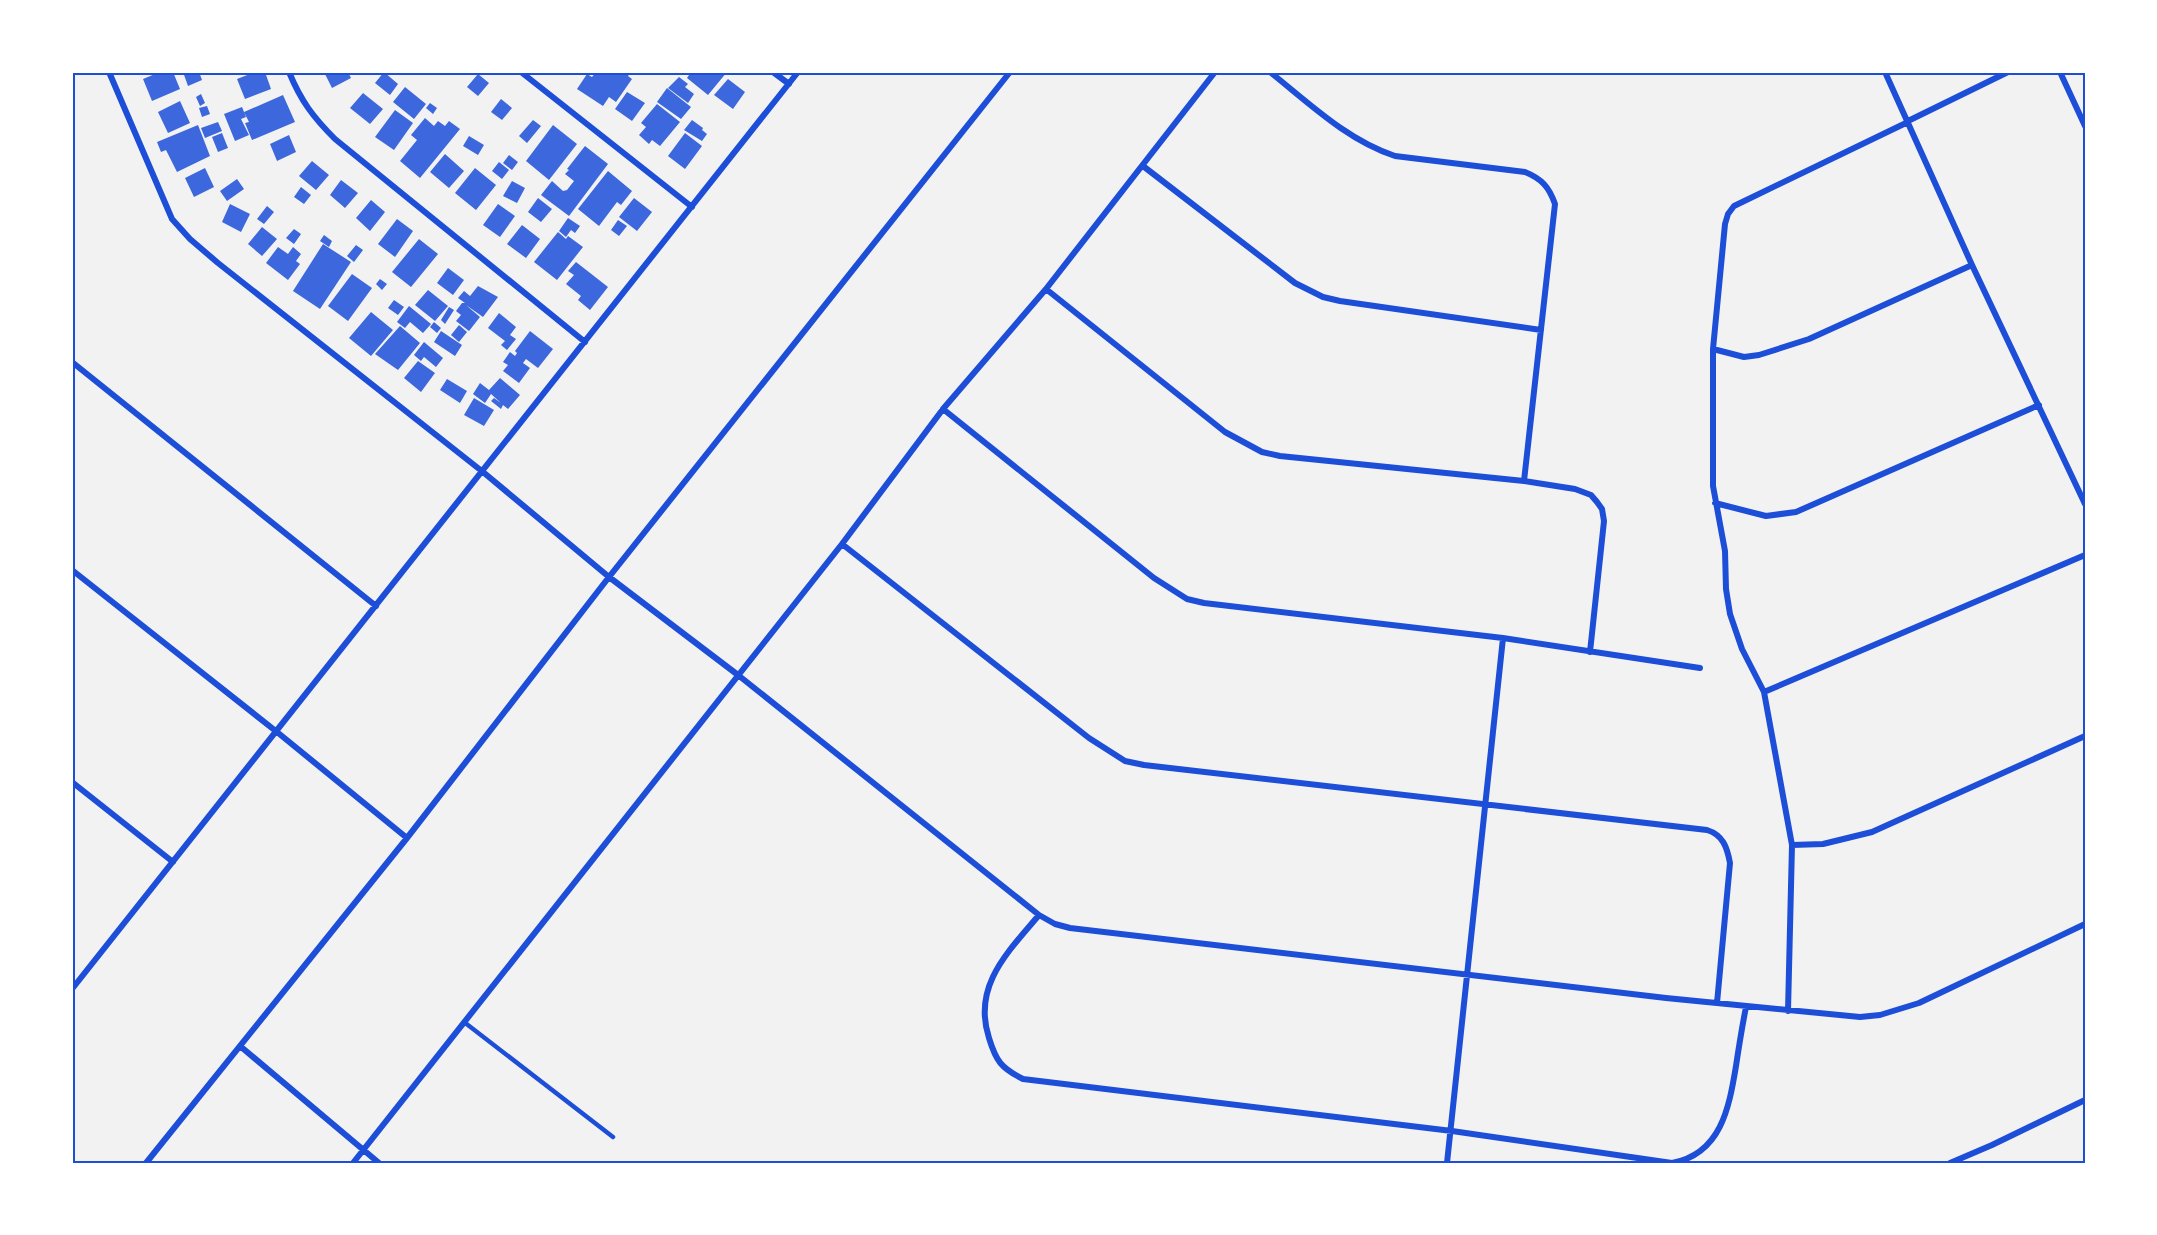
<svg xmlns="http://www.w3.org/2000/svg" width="2157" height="1235" font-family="Commissioner,sans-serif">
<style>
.building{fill:#3d67dc}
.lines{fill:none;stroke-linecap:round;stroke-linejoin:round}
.service{stroke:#1d4ed8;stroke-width:4.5}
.minor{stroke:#1d4ed8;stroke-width:6}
.neatline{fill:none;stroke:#1d4ed8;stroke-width:2}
</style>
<rect width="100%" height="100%" fill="#f2f2f2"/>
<path class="building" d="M 160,72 L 173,72 L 180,89 L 152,101 L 143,79 Z
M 183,72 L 199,72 L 202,80 L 188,86 Z
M 255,72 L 265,72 L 271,89 L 245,99 L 237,79 Z
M 324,72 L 348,72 L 351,78 L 332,88 Z
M 384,72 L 398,84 L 390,95 L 375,83 Z
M 596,72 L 628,72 L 630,73 L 628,76 L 632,79 L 616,102 L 609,97 L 603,106 L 577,89 L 587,74 L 592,77 Z
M 691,72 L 727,72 L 708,95 L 687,78 Z
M 478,74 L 489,83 L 478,96 L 467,87 Z
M 679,77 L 688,84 L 685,87 L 694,94 L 688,103 L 668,88 Z
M 728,79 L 745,92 L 733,109 L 714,95 Z
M 405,87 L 426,104 L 414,119 L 393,102 Z
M 667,88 L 691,107 L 681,119 L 657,102 Z
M 627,92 L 645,103 L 632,121 L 615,109 Z
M 363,93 L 383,109 L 370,124 L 350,108 Z
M 201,94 L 205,103 L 200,106 L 196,97 Z
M 283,95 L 295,122 L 252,140 L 245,123 L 249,122 L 244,112 Z
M 501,99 L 512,108 L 502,120 L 491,112 Z
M 180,101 L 190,123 L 168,133 L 158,112 Z
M 430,103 L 437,108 L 433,114 L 426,108 Z
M 657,104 L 680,122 L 660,146 L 652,140 L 649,144 L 639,135 L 646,127 L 641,123 Z
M 207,106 L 210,114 L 202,117 L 199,108 Z
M 242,107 L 246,117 L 241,119 L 249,135 L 235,141 L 224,114 Z
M 395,110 L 413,123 L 394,150 L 375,137 Z
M 425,118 L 434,126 L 438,121 L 445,126 L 449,121 L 460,129 L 420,178 L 400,161 L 417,140 L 411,135 Z
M 533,120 L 541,126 L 527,143 L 519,136 Z
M 692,120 L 703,128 L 702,130 L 707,134 L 702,141 L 684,130 Z
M 218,122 L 222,131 L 205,138 L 201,128 Z
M 198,125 L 210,156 L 177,172 L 166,150 L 161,152 L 157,142 Z
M 553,125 L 577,144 L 549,180 L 526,161 Z
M 222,133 L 228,148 L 218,152 L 212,137 Z
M 685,133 L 702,146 L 685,169 L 668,156 Z
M 289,135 L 296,152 L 277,161 L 270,144 Z
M 469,136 L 484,145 L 478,155 L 463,146 Z
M 585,146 L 608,164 L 569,216 L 541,195 L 552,181 L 563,191 L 567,190 L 574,181 L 565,174 L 569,170 L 567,169 Z
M 445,154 L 464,171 L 449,188 L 430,172 Z
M 509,155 L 518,162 L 512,170 L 503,163 Z
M 312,161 L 329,175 L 316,190 L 299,176 Z
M 499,162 L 509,170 L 502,179 L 492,171 Z
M 205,168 L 214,187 L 194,197 L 185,178 Z
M 475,168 L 496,185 L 476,210 L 455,193 Z
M 608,171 L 632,191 L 621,205 L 617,202 L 599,226 L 578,209 Z
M 237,179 L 244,189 L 227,201 L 220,191 Z
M 341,180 L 358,193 L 345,208 L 330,195 Z
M 512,181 L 525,188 L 517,203 L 503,196 Z
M 301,187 L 311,195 L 304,204 L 294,197 Z
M 538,198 L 552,209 L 541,222 L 528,212 Z
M 634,198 L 652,212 L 637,231 L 619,217 Z
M 371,200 L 385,212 L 370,231 L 356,218 Z
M 230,204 L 250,214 L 241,232 L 222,222 Z
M 498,204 L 515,216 L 500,237 L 483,225 Z
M 267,206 L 274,212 L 264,224 L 257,219 Z
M 568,218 L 580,226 L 575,233 L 571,230 L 566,237 L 559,231 Z
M 397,219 L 413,231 L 395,257 L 378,244 Z
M 618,220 L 627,226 L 619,236 L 611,230 Z
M 522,225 L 540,239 L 526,258 L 507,244 Z
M 262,227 L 277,239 L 262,256 L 248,244 Z
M 294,229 L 301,234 L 294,244 L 286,238 Z
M 558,232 L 566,239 L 568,236 L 583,247 L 557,280 L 534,262 Z
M 324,235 L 332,241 L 329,247 L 320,241 Z
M 419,239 L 438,254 L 411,287 L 392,272 Z
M 323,244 L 351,262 L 320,309 L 293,291 Z
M 356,245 L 363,250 L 354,262 L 347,256 Z
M 278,247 L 288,254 L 293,247 L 301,254 L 296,261 L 300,264 L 288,280 L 266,263 Z
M 576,262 L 608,287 L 590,310 L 578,300 L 581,296 L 566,284 L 574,275 L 568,271 Z
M 448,268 L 464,280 L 453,295 L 437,283 Z
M 352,274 L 372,288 L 348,321 L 328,306 Z
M 380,279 L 387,284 L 382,290 L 376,284 Z
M 478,286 L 498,297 L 483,317 L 466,305 L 480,317 L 469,331 L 456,321 L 461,315 L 456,311 L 462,303 L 465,303 L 458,298 L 464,291 L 470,296 Z
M 428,290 L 448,306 L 435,321 L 415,305 Z
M 394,300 L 404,307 L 398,315 L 388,308 Z
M 409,306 L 431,324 L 423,333 L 410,322 L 405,328 L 397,322 Z
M 449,307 L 454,310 L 445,324 L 441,320 Z
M 371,312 L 393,330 L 371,356 L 349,338 Z
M 499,313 L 516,327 L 510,335 L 516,339 L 507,350 L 501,345 L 505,341 L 488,328 Z
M 434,322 L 441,328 L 437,333 L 430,327 Z
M 459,325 L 467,332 L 459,342 L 451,335 Z
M 400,326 L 420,343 L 398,370 L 375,354 Z
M 441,331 L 462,345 L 455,356 L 434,342 Z
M 530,331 L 553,349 L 538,368 L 526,359 L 523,363 L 530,368 L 519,383 L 503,371 L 508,365 L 503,362 L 510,352 L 515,356 L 517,353 L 515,351 Z
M 424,342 L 443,358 L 436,367 L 424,357 L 421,361 L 414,355 Z
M 418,361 L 435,373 L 421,392 L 404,378 Z
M 500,378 L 520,395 L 508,409 L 503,405 L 501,409 L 491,401 L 494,398 L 501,403 L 491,394 L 485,403 L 473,394 L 480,383 L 489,390 Z
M 447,379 L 467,391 L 460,403 L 440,390 Z
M 474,398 L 494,410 L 484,426 L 464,415 Z"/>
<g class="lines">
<path class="service" d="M 464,1022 L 613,1137"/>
<path class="minor" d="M 109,72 L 172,219 L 190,239 L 218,263 L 483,472 L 609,577 L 738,675 L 1039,915 L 1055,924 L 1070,928 L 1666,998 L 1860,1017 L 1880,1015 L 1919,1003 L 2085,924
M 289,72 C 301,101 313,117 335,139 L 585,342
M 521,72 L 692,207
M 773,72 L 789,84
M 1270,72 C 1310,104 1347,140 1395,156 L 1525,172 C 1542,179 1549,187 1555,204 L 1524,481
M 1885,72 L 1972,265 L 2085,504
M 2060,72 L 2085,126
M 1908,121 L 2008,72
M 1143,166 L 1295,283 L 1323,297 L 1340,301 L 1541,330
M 1046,289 L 1225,432 L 1262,452 L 1280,456 L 1524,481 L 1575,489 L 1591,495 L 1597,502 L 1602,509 L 1604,521 L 1590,652
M 1713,349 L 1744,357 L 1759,355 L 1809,339 L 1972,265
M 72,362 L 376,606
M 943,409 L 1154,578 L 1187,599 L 1204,603 L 1503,638 L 1700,668
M 1715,503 L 1766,516 L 1796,512 L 2039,405
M 842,544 L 1089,738 L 1125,761 L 1144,765 L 1707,830 C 1723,835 1727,847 1730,863 L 1717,1003
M 72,570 L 277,732 L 407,838
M 1764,692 L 2085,555
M 72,782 L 173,862
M 1792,845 L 1823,844 L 1872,832 L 2085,736
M 1039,915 C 1008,952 972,986 989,1038 C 996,1061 1001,1068 1023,1079 L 1452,1131 L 1672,1163 C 1721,1154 1729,1108 1736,1066 C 1739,1046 1742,1027 1746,1007
M 72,989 L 798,72
M 1788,1011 L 1792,845 L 1764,692 L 1742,649 L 1730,614 L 1726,589 L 1725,551 L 1713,486 L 1713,349 L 1725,224 L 1728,214 L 1734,206 L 1908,122
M 240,1046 L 379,1163
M 146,1163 L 407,838 L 609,577 L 1010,72
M 353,1163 L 842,544 L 943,409 L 1046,289 L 1215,72
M 1447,1163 L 1503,638
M 1950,1163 L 1992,1145 L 2085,1100"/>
</g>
<rect width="2157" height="1235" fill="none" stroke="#ffffff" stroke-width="147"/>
<rect x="74" y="74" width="2010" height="1088" class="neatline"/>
</svg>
